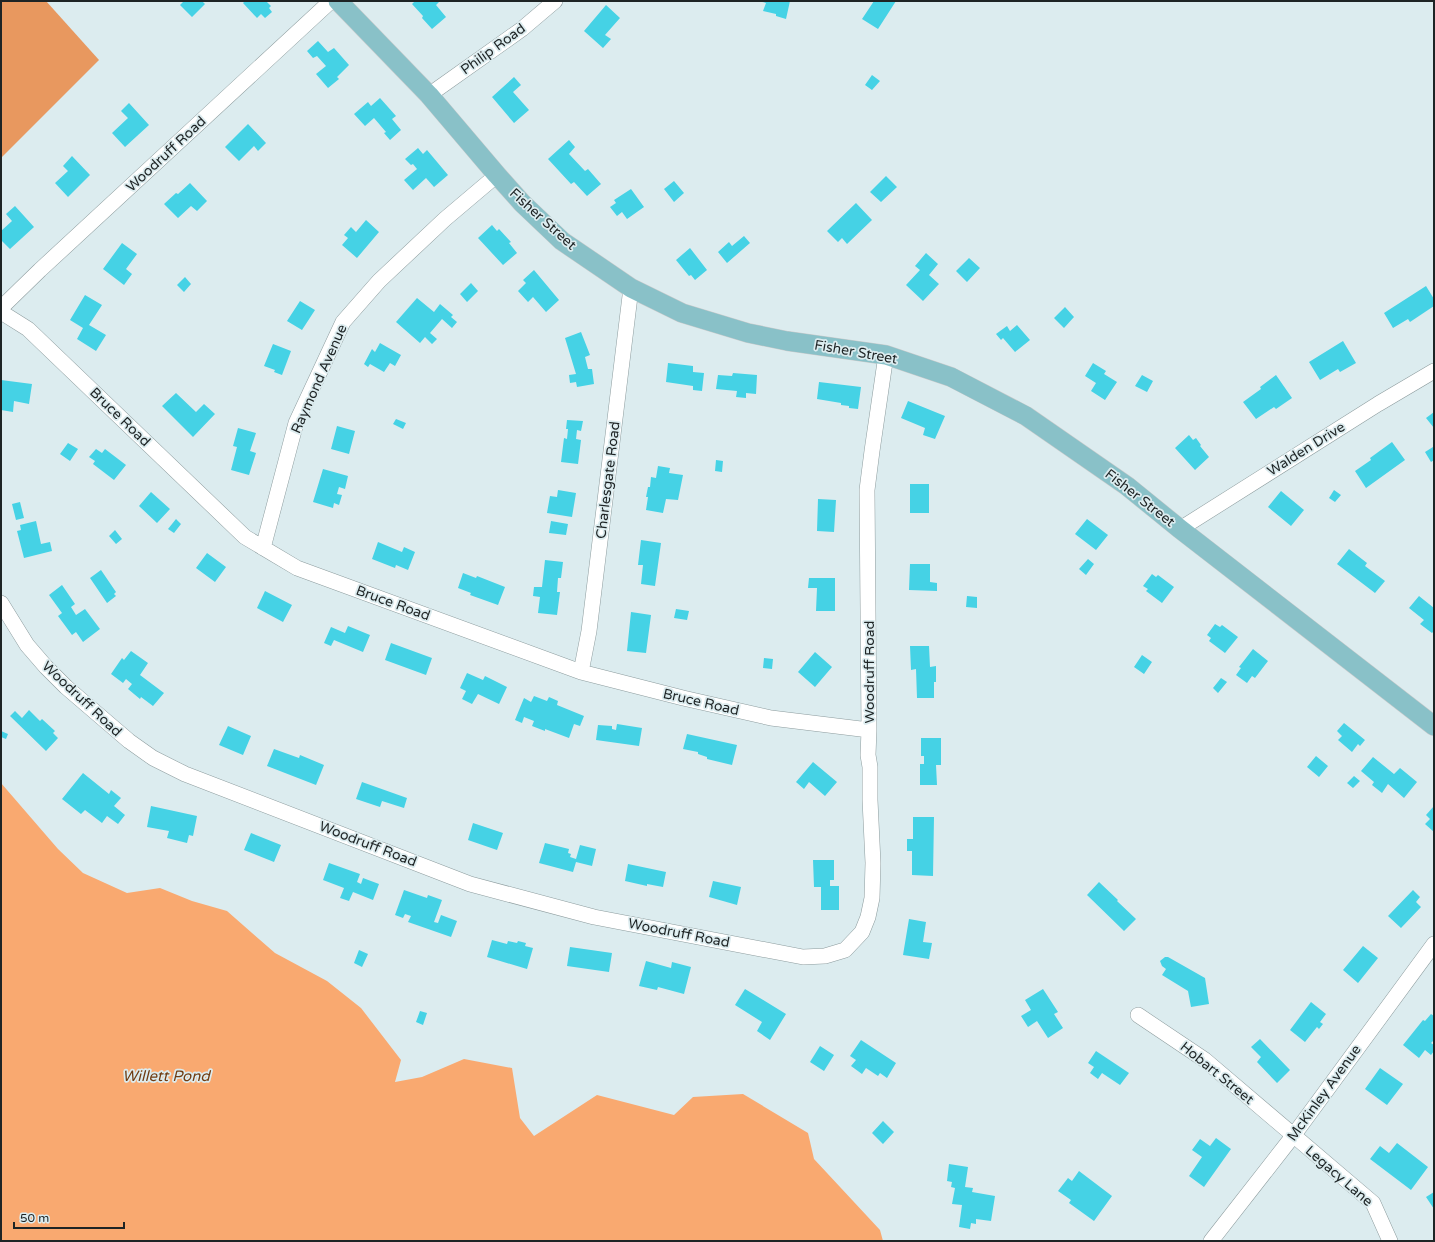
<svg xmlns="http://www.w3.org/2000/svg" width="1435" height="1242" font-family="'Varela Round',sans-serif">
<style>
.forest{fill:#e8985f}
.water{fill:#f9a970}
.building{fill:#45d2e5}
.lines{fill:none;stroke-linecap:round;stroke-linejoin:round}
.minor-casing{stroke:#8d9c9e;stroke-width:16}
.major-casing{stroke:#c9cacb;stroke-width:20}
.minor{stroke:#fff;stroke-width:15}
.major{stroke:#89c1c8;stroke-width:19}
.labels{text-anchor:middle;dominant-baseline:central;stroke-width:3.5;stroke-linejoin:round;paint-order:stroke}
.street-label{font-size:14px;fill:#1e2425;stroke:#dcecef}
.water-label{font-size:15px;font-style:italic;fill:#703c12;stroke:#dcecef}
</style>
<rect width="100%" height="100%" fill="#dcecef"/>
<path class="forest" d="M 1,1 L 46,1 L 99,60 L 1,158 Z"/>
<path class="water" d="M 1,783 L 58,849 L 83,873 L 127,893 L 160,888 L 192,901 L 227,911 L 275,953 L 327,981 L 361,1008 L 401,1060 L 395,1082 L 422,1077 L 464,1059 L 512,1068 L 520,1118 L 534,1136 L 597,1095 L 674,1115 L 693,1097 L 743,1094 L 808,1133 L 814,1159 L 880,1230 L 883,1241 L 1,1241 Z"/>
<path class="building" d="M 184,1 L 202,1 L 205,4 L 192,17 L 180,5 Z
M 245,1 L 266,1 L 271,6 L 269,8 L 272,12 L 265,18 L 261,14 L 257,18 L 243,3 Z
M 415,1 L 438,1 L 439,2 L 436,5 L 446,17 L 432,29 L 422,18 L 423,16 L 412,4 Z
M 759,1 L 790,1 L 786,19 L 776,16 L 776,14 L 763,11 L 766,3 Z
M 874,1 L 896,1 L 878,29 L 862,19 Z
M 606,5 L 620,18 L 605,35 L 611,39 L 603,48 L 584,31 Z
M 318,41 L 328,52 L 334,48 L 349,65 L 337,77 L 339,79 L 328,88 L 316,74 L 326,66 L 317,56 L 313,58 L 307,51 Z
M 872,75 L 880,81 L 872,90 L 865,85 Z
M 514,77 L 521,85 L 513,92 L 529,110 L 514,123 L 492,97 Z
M 380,98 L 396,116 L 392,119 L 401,130 L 390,140 L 384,133 L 386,132 L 374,118 L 365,126 L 354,114 L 368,102 L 371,106 Z
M 129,103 L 149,125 L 125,147 L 112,133 L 128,118 L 121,111 Z
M 248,124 L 266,143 L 258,151 L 254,146 L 239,161 L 225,147 Z
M 569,140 L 575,147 L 569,154 L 585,171 L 588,169 L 601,184 L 587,196 L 574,182 L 571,184 L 548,159 Z
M 418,148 L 423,154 L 427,150 L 448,175 L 434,187 L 426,178 L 413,190 L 404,180 L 417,169 L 413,164 L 411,165 L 405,159 Z
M 72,156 L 90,175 L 68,197 L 55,183 L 68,171 L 63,166 Z
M 886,176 L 897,187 L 881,202 L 870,192 Z
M 674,181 L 684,193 L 674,202 L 664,189 Z
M 190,183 L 207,201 L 197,211 L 191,206 L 178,218 L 164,204 L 176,193 L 178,194 Z
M 631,189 L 644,207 L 627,219 L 622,212 L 617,216 L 610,207 L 616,203 L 614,200 Z
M 856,203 L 872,220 L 847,244 L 842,238 L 838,242 L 827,231 Z
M 15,206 L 34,227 L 10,249 L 1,240 L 1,231 L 12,221 L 6,214 Z
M 366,220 L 379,232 L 357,258 L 342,245 L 348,238 L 344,235 L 351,227 L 356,232 Z
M 492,225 L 497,231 L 499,229 L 511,242 L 509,243 L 517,253 L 503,265 L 478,238 Z
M 744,236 L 750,243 L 727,263 L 718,252 L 729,242 L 732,246 Z
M 122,243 L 137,254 L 126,269 L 132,274 L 124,285 L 103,269 Z
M 690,248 L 707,270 L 695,280 L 691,275 L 689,276 L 676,260 Z
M 926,253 L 938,264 L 929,275 L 939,284 L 923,301 L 906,285 L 920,270 L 915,266 Z
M 969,258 L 980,268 L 967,282 L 956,271 Z
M 534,270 L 559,300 L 546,312 L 533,297 L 528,302 L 518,291 L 526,283 L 523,280 Z
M 185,277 L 191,284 L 184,292 L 177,285 Z
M 471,283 L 478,291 L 467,302 L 460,294 Z
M 1426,286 L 1434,299 L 1434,306 L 1410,322 L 1408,319 L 1393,328 L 1384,313 Z
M 85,295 L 102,305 L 89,325 L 106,335 L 96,351 L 77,339 L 83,328 L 70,320 Z
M 417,298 L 434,312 L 440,304 L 453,315 L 451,317 L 457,322 L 452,328 L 442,319 L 430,333 L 437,339 L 432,344 L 425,337 L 420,343 L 396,322 Z
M 300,301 L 315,310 L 302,330 L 287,321 Z
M 1065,307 L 1074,317 L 1064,328 L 1054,318 Z
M 1017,325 L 1030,340 L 1015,352 L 1003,338 L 1001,340 L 996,334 L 1007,326 L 1010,331 Z
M 581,332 L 590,355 L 585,357 L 588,369 L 592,369 L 594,384 L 577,387 L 576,382 L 570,383 L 569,375 L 576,374 L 565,338 Z
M 1343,341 L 1356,363 L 1340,372 L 1338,369 L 1320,380 L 1309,362 Z
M 380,343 L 401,355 L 395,366 L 390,363 L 384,372 L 370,364 L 368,367 L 364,364 L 372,349 L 375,352 Z
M 273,344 L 291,351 L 282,375 L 274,372 L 275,370 L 264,366 Z
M 668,363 L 693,366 L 693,372 L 704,373 L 702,391 L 693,390 L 693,386 L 666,382 Z
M 1093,363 L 1106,371 L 1104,374 L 1117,382 L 1105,400 L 1091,391 L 1096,383 L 1085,376 Z
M 733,373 L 757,375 L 756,394 L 746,393 L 746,398 L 736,397 L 737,391 L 716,389 L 718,375 L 732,376 Z
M 1142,375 L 1153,381 L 1147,392 L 1135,386 Z
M 1276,375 L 1292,398 L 1276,409 L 1274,407 L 1256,419 L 1243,402 L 1261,389 L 1260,387 Z
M 1,380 L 32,384 L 29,404 L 14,401 L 13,412 L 1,410 Z
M 819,382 L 861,387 L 858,409 L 849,408 L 849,406 L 841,405 L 841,403 L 817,399 Z
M 176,393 L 196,412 L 204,404 L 215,414 L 193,437 L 162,406 Z
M 908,401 L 945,416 L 935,439 L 923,435 L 925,428 L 901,418 Z
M 1434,412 L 1434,428 L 1426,418 Z
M 396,419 L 406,423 L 403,429 L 393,424 Z
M 567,420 L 583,421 L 581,431 L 577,430 L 576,439 L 581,440 L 578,464 L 561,462 L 564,438 L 567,439 L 568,429 L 566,429 Z
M 337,426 L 355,431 L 349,454 L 331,449 Z
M 238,428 L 256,433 L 250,451 L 256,453 L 249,475 L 231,470 L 237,447 L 233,446 Z
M 1189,435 L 1193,440 L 1196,438 L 1201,445 L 1200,446 L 1209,457 L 1195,470 L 1175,448 Z
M 1392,442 L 1405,460 L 1366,488 L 1355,471 L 1371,460 L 1370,458 Z
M 68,443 L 78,449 L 70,461 L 60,454 Z
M 1433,447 L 1434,460 L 1431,462 L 1425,452 Z
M 96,449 L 102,453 L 105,449 L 126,465 L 114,480 L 93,464 L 95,461 L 89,457 Z
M 716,460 L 723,461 L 722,472 L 715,471 Z
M 658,466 L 670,468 L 669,473 L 683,475 L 678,500 L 666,499 L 663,513 L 646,510 L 648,497 L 646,497 L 648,487 L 650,487 L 651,477 L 656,478 Z
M 323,469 L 348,476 L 345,489 L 339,487 L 337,494 L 342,495 L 339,505 L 334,503 L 333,508 L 313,502 Z
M 910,484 L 929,484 L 929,513 L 910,513 Z
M 558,490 L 576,493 L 572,517 L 547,513 L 550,496 L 557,497 Z
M 1334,490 L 1341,495 L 1335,502 L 1329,498 Z
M 1281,491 L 1304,510 L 1291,526 L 1268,507 Z
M 151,492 L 170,509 L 157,523 L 139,506 Z
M 818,499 L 836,500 L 834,532 L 817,531 Z
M 20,502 L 24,518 L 16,520 L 12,504 Z
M 176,519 L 181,524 L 174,533 L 168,529 Z
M 1087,519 L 1108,535 L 1096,550 L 1075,534 Z
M 36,521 L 41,544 L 50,542 L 52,551 L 24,558 L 17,531 L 21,530 L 20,525 Z
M 551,521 L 568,524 L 566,535 L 549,533 Z
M 115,530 L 122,539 L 116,544 L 109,536 Z
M 641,540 L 661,543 L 655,586 L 641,584 L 643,565 L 638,565 Z
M 378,542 L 402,552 L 404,547 L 415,552 L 408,570 L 396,565 L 395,568 L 372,559 Z
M 1349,549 L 1367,563 L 1365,566 L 1385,581 L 1375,593 L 1337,564 Z
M 207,553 L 226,567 L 215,582 L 196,568 Z
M 1088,559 L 1094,564 L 1086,575 L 1079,569 Z
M 545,560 L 563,562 L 561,578 L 558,578 L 557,592 L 560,592 L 557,615 L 538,613 L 540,597 L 533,596 L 534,587 L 542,587 Z
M 910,564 L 930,564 L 930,582 L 937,583 L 937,591 L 909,590 Z
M 101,570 L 116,592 L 114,594 L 116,596 L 107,603 L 90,578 Z
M 463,573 L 476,578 L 477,576 L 505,587 L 498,605 L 470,595 L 471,593 L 458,588 Z
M 1152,574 L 1156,577 L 1158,575 L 1174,587 L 1162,603 L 1146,591 L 1148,589 L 1143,586 Z
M 809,578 L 835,578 L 835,611 L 816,611 L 817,588 L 808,588 Z
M 62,585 L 75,604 L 71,607 L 76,615 L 85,609 L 100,629 L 83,642 L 76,632 L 72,635 L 58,616 L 62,613 L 49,595 Z
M 265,591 L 292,605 L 283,622 L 257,608 Z
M 967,596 L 977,597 L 977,608 L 966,607 Z
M 1419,596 L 1434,608 L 1434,631 L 1432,633 L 1420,624 L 1424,620 L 1409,608 Z
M 676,609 L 689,611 L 687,620 L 674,618 Z
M 631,612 L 651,615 L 646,653 L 627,651 Z
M 1215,624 L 1220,627 L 1222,625 L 1238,637 L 1225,653 L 1209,641 L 1211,638 L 1207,635 Z
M 348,626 L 370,635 L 363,652 L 334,640 L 331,646 L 324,643 L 331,627 L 345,633 Z
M 391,643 L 432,658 L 426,675 L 385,660 Z
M 910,646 L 929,646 L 930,667 L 936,666 L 936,682 L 934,682 L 934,698 L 917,698 L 916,669 L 911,670 Z
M 1253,649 L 1268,661 L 1255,678 L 1252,676 L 1247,683 L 1236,675 L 1241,668 L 1239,667 Z
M 131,651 L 148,663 L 140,675 L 164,693 L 153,706 L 141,697 L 140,699 L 128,689 L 132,684 L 126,679 L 123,683 L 111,674 L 122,658 L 124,660 Z
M 815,652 L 832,667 L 815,687 L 798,672 Z
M 1142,655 L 1152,662 L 1144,674 L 1134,667 Z
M 764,658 L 773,659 L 772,669 L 763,668 Z
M 467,673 L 483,680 L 485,676 L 507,687 L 499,704 L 478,694 L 472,704 L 462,699 L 466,691 L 460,688 Z
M 1221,678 L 1227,682 L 1218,693 L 1213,688 Z
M 534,696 L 547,701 L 549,697 L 558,701 L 557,705 L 584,716 L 580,726 L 574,724 L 569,738 L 545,729 L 545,731 L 532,726 L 534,721 L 524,717 L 522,723 L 515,720 L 524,698 L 531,702 Z
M 29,710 L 40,721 L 42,719 L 55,731 L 53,733 L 58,738 L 46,751 L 10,716 L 15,711 L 22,718 Z
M 1344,723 L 1365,740 L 1360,746 L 1358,744 L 1352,752 L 1338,740 L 1342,736 L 1337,731 Z
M 617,724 L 642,728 L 639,746 L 596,740 L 598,725 L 612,726 L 612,729 L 616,730 Z
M 228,726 L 251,736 L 243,755 L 219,745 Z
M 1,731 L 8,734 L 6,739 L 1,737 Z
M 687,734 L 737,745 L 732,765 L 707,759 L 707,757 L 698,754 L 698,752 L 683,749 Z
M 921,738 L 941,738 L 941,765 L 936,765 L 937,785 L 920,785 L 920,764 L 924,764 L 924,756 L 921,756 Z
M 274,749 L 299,758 L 300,755 L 324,765 L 316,785 L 267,766 Z
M 1316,756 L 1328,766 L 1319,777 L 1307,767 Z
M 1373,757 L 1394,774 L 1400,768 L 1417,782 L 1404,798 L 1388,784 L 1382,793 L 1372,785 L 1374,782 L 1361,771 Z
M 813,762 L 837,782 L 825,796 L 809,782 L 804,789 L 796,782 Z
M 83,773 L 109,794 L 111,790 L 121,798 L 114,806 L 125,815 L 118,824 L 107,816 L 102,823 L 85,810 L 81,814 L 62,799 Z
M 1354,776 L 1360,781 L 1353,788 L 1347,783 Z
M 362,782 L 407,798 L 404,808 L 382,801 L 380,807 L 356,799 Z
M 151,806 L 197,816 L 193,836 L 189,835 L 187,843 L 167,838 L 169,831 L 147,827 Z
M 1434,806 L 1434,832 L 1425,824 L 1430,819 L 1426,815 Z
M 913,817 L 934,817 L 933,876 L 912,875 L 912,851 L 907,851 L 907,839 L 913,839 Z
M 473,823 L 503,833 L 497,850 L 468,840 Z
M 251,833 L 281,845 L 274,862 L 244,850 Z
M 545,843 L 569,849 L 568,853 L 571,854 L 570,857 L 576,859 L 580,845 L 596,849 L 592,866 L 576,862 L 573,872 L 539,863 Z
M 813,860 L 834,860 L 834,880 L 830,880 L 830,886 L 839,886 L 839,910 L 821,910 L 821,887 L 814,887 Z
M 329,863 L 360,874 L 357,882 L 361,884 L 363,878 L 379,884 L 373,900 L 353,892 L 349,901 L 340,898 L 344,888 L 323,880 Z
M 628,864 L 666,872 L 663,887 L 647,884 L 647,886 L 625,881 Z
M 713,881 L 741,887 L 737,905 L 709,897 Z
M 1099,882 L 1118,900 L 1117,901 L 1136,919 L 1124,931 L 1087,895 Z
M 404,890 L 427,898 L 428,895 L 442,900 L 434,922 L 438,923 L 441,915 L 457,921 L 451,937 L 408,922 L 411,916 L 405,914 L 403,918 L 395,915 Z
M 1413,890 L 1420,897 L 1416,902 L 1421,907 L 1401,928 L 1388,916 Z
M 909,919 L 926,922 L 923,942 L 932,943 L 929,959 L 903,955 Z
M 492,940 L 507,944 L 508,941 L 517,943 L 518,941 L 526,943 L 525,946 L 533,948 L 527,969 L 487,957 Z
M 1363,946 L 1378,958 L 1358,983 L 1343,970 Z
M 570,947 L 612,953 L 609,972 L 567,966 Z
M 359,950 L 368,954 L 362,967 L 354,963 Z
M 1165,957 L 1168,957 L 1205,978 L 1209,1004 L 1191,1007 L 1188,991 L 1162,975 L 1166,969 L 1162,966 L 1160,961 Z
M 646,961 L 671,968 L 672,962 L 691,967 L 684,994 L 658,987 L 657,990 L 639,986 Z
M 745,989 L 786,1014 L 770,1040 L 757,1031 L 762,1022 L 735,1005 Z
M 1043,989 L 1058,1012 L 1054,1014 L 1063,1028 L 1048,1038 L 1037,1021 L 1028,1027 L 1021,1016 L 1031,1010 L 1025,1000 Z
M 1311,1002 L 1326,1014 L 1320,1022 L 1323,1024 L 1319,1029 L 1317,1027 L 1305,1042 L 1290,1030 Z
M 420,1011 L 427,1013 L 423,1025 L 416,1022 Z
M 1431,1014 L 1434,1016 L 1434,1040 L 1431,1043 L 1434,1045 L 1434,1051 L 1431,1055 L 1425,1050 L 1419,1058 L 1403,1045 L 1423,1020 L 1425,1021 Z
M 1260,1039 L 1290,1070 L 1277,1083 L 1257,1062 L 1261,1057 L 1251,1047 Z
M 861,1040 L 896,1063 L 887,1078 L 880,1073 L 878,1076 L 866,1068 L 862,1074 L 851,1066 L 856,1060 L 850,1056 Z
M 820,1046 L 834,1055 L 824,1071 L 810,1062 Z
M 1096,1051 L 1129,1073 L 1120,1085 L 1102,1073 L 1098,1079 L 1090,1073 L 1094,1067 L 1088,1063 Z
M 1380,1068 L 1403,1084 L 1387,1105 L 1365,1089 Z
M 883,1121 L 894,1132 L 883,1144 L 872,1133 Z
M 1216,1138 L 1231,1149 L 1204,1187 L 1189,1176 L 1202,1157 L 1192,1150 L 1200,1139 L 1210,1146 Z
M 1397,1143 L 1428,1167 L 1411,1190 L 1370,1159 L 1380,1146 L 1389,1153 Z
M 949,1164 L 968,1167 L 965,1187 L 973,1188 L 972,1192 L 995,1196 L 991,1221 L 976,1219 L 976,1224 L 971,1223 L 970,1229 L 959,1227 L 962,1205 L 952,1204 L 955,1188 L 951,1187 L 952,1182 L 947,1181 Z
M 1079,1171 L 1112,1196 L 1094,1221 L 1069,1203 L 1071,1200 L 1058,1191 L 1068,1178 L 1072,1181 Z
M 1434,1192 L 1434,1209 L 1426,1197 Z"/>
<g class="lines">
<g class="minor-casing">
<path id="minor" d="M 429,95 L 522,29 L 555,1
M 1,308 L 40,270 L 331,1
M 1,312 L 28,329 L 245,537 L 297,568 L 581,672 L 683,698 L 771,718 L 869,730
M 1180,529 L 1378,404 L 1434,371
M 263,548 L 296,423 L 343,322 L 379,281 L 445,219 L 497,175
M 1,603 L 27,645 L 46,667 L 66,687 L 129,741 L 153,758 L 185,774 L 470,884 L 594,917 L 803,957 L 825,956 L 845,950 L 862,932 L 868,917 L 872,898 L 873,863 L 870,800 L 870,767 L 868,755 L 869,730 L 867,490 L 872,451 L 886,355
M 581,672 L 589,631 L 631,288
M 1138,1015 L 1205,1060 L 1373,1203 L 1390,1241
M 1211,1241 L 1293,1136 L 1434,944"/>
</g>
<g class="major-casing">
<path id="major" d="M 338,1 L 429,95 L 497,175 L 522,203 L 562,241 L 631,288 L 682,313 L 748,333 L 787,341 L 886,355 L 951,377 L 1026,416 L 1127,486 L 1180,529 L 1434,726"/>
</g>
<use href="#minor" class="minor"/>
<use href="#major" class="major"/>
</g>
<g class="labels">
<g class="street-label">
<text transform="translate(493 49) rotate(-36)">Philip Road</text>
<text transform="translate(166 154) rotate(-43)">Woodruff Road</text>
<text transform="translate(543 219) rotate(42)">Fisher Street</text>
<text transform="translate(856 352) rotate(10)">Fisher Street</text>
<text transform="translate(319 379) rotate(-66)">Raymond Avenue</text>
<text transform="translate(120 417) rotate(44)">Bruce Road</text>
<text transform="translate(1306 449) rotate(-32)">Walden Drive</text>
<text transform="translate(608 480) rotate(-83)">Charlesgate Road</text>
<text transform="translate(1140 498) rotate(38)">Fisher Street</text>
<text transform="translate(393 603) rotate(20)">Bruce Road</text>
<text transform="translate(869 672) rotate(-90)">Woodruff Road</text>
<text transform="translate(82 699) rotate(43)">Woodruff Road</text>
<text transform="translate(701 702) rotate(13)">Bruce Road</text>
<text transform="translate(368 844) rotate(21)">Woodruff Road</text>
<text transform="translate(679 933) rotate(11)">Woodruff Road</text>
<text transform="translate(1217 1073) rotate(39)">Hobart Street</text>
<text transform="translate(1324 1093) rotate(-54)">McKinley Avenue</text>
<text transform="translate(1339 1176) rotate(41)">Legacy Lane</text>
</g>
<g class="water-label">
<text x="166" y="1076">Willett Pond</text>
</g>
</g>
<rect width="1435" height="1242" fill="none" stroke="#1e2425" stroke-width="4"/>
<path d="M14 1222v6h110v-6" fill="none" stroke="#1e2425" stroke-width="2"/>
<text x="20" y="1222" font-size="12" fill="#1e2425" stroke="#dcecef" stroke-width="3" paint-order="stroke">50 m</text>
</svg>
